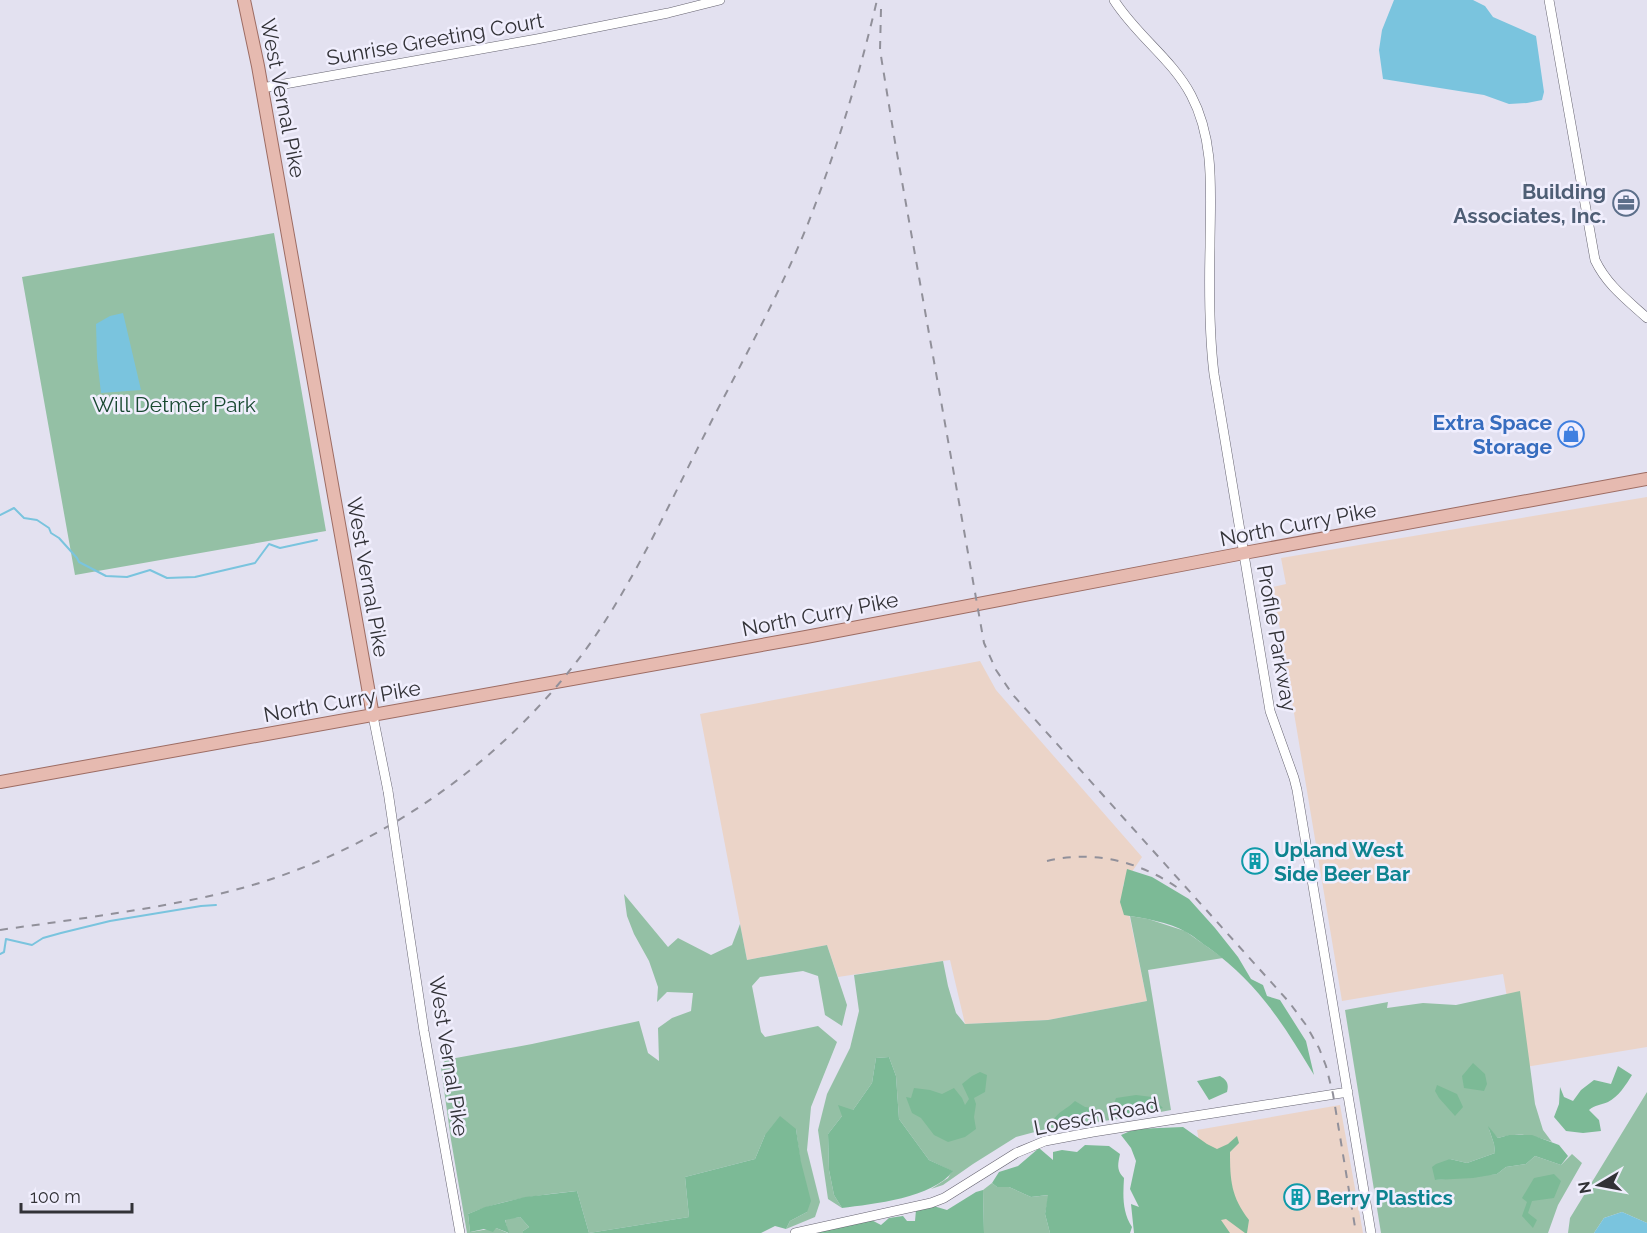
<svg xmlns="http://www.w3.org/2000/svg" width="1647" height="1233" font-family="Raleway,sans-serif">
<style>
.industrial{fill:#ebd4c8}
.green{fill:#94c0a5}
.forest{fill:#7cba96}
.water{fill:#7ac4de}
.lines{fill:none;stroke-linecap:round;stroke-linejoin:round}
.stream{stroke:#7ac4de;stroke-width:2}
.minor-casing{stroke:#666471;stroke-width:10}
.major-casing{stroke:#9d6c63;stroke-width:14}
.minor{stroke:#fff;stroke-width:9}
.major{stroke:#e6bab0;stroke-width:12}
.rail{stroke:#91909a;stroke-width:2;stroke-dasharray:8 8;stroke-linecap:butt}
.minor-bridge-casing{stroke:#666471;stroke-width:10;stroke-linecap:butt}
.minor-bridge{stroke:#fff;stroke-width:9}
.labels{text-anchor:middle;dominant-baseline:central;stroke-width:5;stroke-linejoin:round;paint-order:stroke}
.street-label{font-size:21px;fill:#323237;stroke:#f0eefd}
.service-label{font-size:21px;font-weight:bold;fill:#4e5e75;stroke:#f0eefd;text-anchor:end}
.park-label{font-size:21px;fill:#194931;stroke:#f0eefd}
.shop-label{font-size:21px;font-weight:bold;fill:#366cbe;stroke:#f0eefd;text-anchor:end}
.culture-label{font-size:21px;font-weight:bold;fill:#0d838f;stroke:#f0eefd;text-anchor:start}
</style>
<rect width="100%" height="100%" fill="#e3e1f0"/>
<path class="industrial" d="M 1647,497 L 1647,1047 L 1519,1068 L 1503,974 L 1342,1001 L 1273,587 L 1286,584 L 1281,558 Z
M 980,661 L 996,690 L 1142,857 L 1123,885 L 1147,1001 L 1048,1020 L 965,1024 L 950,960 L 838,977 L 827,945 L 747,960 L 700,714 Z
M 1340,1105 L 1363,1233 L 1215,1233 L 1197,1130 Z"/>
<path class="green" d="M 274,233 L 326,531 L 75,575 L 22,277 Z
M 624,894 L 668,947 L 678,938 L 711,955 L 732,945 L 740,924 L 747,960 L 827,945 L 847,1005 L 842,1026 L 825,1015 L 818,976 L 803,971 L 760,977 L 752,986 L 761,1032 L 765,1037 L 818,1026 L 837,1042 L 811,1107 L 807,1150 L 820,1202 L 815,1217 L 786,1229 L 790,1221 L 807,1212 L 796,1129 L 765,1135 L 755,1159 L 685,1177 L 689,1217 L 589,1233 L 577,1191 C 537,1195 506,1199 468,1214 L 470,1232 L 496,1228 L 508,1233 L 505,1219 L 520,1217 L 529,1227 L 523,1231 L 523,1233 L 467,1233 L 451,1140 L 441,1068 L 445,1060 L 532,1044 L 639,1021 L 648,1053 L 659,1061 L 658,1028 L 672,1018 L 691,1011 L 693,993 L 667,992 L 657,1002 L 658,987 L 649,961 L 634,934 L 627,916 Z
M 1130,916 L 1148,919 L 1185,931 L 1223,958 L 1148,970 L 1171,1110 L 1139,1116 L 1142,1113 L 1154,1111 L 1112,1109 L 1125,1118 L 1046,1129 L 1016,1137 L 973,1164 L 943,1185 L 931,1189 L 948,1178 L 952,1171 L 929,1160 L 899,1119 L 896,1076 L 889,1057 L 876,1058 L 872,1083 L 853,1110 L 842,1116 L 828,1134 L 829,1170 L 834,1195 L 842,1208 L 828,1199 L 818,1130 L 827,1094 L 850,1048 L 859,1011 L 854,975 L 943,961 L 948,986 L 956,1013 L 965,1024 L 1048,1020 L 1147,1001 Z
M 1520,991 L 1535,1104 L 1543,1130 L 1552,1142 C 1532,1135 1519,1132 1498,1138 L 1489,1129 L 1494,1144 L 1495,1153 L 1467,1163 L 1450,1159 L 1435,1180 L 1497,1174 L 1506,1167 L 1526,1164 L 1535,1156 L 1561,1165 L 1572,1154 L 1582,1163 L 1558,1205 L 1548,1233 L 1381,1233 L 1345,1010 L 1388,1002 L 1387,1008 L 1423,1003 L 1456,1005 Z
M 1647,1092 L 1647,1223 L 1622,1212 L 1604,1218 L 1594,1233 L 1568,1233 L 1570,1218 Z
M 992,1183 L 997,1187 L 1009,1187 L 1031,1197 L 1049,1195 L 1045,1214 L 1050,1233 L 984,1233 L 983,1190 Z"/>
<path class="forest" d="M 1127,869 L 1152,877 L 1189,899 L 1215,928 L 1238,957 L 1251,979 L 1263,985 L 1267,996 L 1280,1000 L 1306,1041 L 1314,1075 C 1283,1024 1259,984 1209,948 C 1201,943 1194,936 1186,932 C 1169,922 1143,918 1124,915 L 1120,902 Z
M 889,1057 L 896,1076 L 899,1119 L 929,1160 L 953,1171 C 933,1198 873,1204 842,1208 L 834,1195 L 829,1170 L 828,1134 L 842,1116 L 838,1105 L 853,1110 L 872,1083 L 876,1058 Z
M 1473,1063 L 1485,1074 L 1487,1084 L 1484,1091 L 1464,1088 L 1462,1076 Z
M 1618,1066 L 1632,1075 C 1626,1085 1618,1097 1608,1102 C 1601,1105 1595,1105 1589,1110 L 1599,1120 L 1601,1131 L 1583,1133 L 1566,1131 L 1554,1117 L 1559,1104 L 1560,1087 L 1564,1097 L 1573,1101 L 1581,1090 L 1594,1080 L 1611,1084 Z
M 980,1072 L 987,1075 L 985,1092 L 974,1098 L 976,1104 L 974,1117 L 976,1129 L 965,1137 L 948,1142 L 934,1135 L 921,1118 L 912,1113 L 906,1097 L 911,1098 L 914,1088 L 930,1090 L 942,1094 L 954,1088 L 962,1098 L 965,1105 L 969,1099 L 962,1084 L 972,1076 Z
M 1220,1076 C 1227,1080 1229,1084 1227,1092 L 1209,1100 L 1197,1081 Z
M 1437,1085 L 1457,1094 L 1463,1107 L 1455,1116 L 1439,1098 L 1435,1091 Z
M 1136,1095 L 1152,1097 L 1163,1108 L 1142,1113 L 1139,1116 L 1125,1118 L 1112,1109 L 1116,1098 Z
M 1075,1101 L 1085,1107 L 1092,1108 L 1089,1116 L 1081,1122 L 1070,1120 L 1061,1124 L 1052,1122 C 1059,1110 1066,1110 1075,1101 Z
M 780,1116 L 796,1129 L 801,1162 L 811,1201 L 807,1212 L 790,1221 L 786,1229 L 775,1226 L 761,1233 L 523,1233 L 523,1231 L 529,1227 L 520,1217 L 505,1220 L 509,1233 L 496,1228 L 493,1232 L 484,1229 L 470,1232 L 468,1214 L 485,1207 L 525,1197 L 577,1191 L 589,1233 L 689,1217 L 685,1177 L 755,1159 L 765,1135 Z
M 1488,1126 L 1498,1138 L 1509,1135 L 1532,1135 L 1559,1145 L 1568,1156 L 1561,1165 L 1535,1156 L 1526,1164 L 1506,1167 L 1497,1174 L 1473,1178 L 1435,1180 L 1432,1167 L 1436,1164 L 1450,1159 L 1467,1163 L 1495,1153 L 1494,1144 Z
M 1183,1127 L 1207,1144 L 1217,1149 L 1228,1144 L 1237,1136 L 1239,1143 L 1230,1152 C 1230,1180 1231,1197 1249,1220 L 1247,1233 L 1245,1233 L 1226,1219 L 1221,1220 L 1230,1233 L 1134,1233 L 1131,1204 L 1139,1207 L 1130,1189 L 1136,1161 L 1131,1148 L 1121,1135 L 1135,1129 Z
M 1085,1145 L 1109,1146 L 1120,1154 C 1118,1164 1116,1170 1124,1178 C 1123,1195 1122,1212 1132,1227 L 1130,1233 L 1050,1233 L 1045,1214 L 1048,1195 L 1031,1197 L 1009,1187 L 997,1187 L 992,1183 L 999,1172 L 1018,1166 L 1039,1148 L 1053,1160 L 1053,1152 L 1062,1150 L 1077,1152 Z
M 1554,1174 L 1561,1181 L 1554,1198 L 1532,1201 L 1528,1213 L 1537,1220 L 1533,1228 L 1522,1216 L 1527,1202 L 1522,1198 L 1534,1178 Z
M 983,1190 L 984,1233 L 805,1233 L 862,1215 L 881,1225 L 889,1218 L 903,1216 L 907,1221 L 915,1221 L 916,1210 L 930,1205 L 947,1210 L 976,1192 Z"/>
<path class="water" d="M 1394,0 L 1473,0 L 1485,6 L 1493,17 L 1536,36 L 1544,92 L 1542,100 L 1527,103 L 1509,104 L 1484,95 L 1383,79 L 1379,50 L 1382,30 Z
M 123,313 L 141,390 L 101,393 L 97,358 L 96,324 L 110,316 Z
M 1622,1212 L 1647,1223 L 1647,1233 L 1594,1233 L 1604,1218 Z"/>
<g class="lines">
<path class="stream" d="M 0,515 L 14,508 L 24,518 L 37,520 L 49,528 L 51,533 L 59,538 L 77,558 L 79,562 L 106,576 L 127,577 L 150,570 L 167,578 L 195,577 L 255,563 L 269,544 L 280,548 L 317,540
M 0,954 L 4,952 L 6,939 L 32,945 L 43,938 L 61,933 L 110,921 L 201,906 L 216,905"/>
<g class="minor-casing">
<path id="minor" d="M 1114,0 C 1136,35 1172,59 1191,95 C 1216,142 1210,196 1210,247 C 1209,289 1209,332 1214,374 L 1270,711 L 1294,778 L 1297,790 L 1371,1233
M 1549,0 L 1595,260 C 1607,285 1626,299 1647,318
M 262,88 L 537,39 L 668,13 L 720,0
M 373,716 L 388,791
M 398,859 L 424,1031 L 460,1233
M 795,1233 L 931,1203 L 944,1198 L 1016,1153 L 1045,1141 L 1093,1132 L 1348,1092"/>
</g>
<g class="major-casing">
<path id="major" d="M 244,0 L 258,66 L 373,716
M 0,782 L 806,637 L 1244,553 L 1647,479"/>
</g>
<use href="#minor" class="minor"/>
<use href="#major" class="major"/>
<path class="rail" d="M 881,9 L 880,50 L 895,142 L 984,643 L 996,670 L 1013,695 L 1289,1002 L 1306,1025 L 1319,1048 L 1326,1066 L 1333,1094 L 1356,1233
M 1047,861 C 1093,850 1139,861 1178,888
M 0,930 C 76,919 152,910 227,892 C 376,855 515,757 600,629 C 642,565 674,494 709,426 C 743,360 779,295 807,226 C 836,152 859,77 877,0"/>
<g class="minor-bridge-casing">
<path id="minor-bridge" d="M 388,791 L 398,859"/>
</g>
<use href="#minor-bridge" class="minor-bridge"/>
</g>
<defs>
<g id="office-ring" transform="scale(1.35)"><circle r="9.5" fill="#f0eefd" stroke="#5c6f8a" stroke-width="1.5"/><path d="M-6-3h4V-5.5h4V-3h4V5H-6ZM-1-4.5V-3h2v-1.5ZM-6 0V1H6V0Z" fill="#5c6f8a"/></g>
<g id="shop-ring" transform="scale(1.35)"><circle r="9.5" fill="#f0eefd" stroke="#3f7fe0" stroke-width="1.5"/><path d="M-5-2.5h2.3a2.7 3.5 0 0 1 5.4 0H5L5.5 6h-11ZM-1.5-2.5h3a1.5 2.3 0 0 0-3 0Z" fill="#3f7fe0"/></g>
<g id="building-ring" transform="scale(1.35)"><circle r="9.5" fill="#f0eefd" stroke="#0f9aa8" stroke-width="1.5"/><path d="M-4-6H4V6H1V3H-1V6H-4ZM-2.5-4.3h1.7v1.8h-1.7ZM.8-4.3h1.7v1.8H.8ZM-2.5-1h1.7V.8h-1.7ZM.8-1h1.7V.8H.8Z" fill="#0f9aa8"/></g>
</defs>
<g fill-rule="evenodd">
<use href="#office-ring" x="1626" y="203"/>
<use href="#shop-ring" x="1571" y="434"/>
<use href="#building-ring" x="1255" y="861"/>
<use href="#building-ring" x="1297" y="1197"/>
</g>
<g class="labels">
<g class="street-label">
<text transform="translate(435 39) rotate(-10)">Sunrise Greeting Court</text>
<text transform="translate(283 98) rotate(79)">West Vernal Pike</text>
<text transform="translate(1298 524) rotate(-11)">North Curry Pike</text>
<text transform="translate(368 577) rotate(80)">West Vernal Pike</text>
<text transform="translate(820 614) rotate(-11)">North Curry Pike</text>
<text transform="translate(1277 638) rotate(80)">Profile Parkway</text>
<text transform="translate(342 701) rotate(-10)">North Curry Pike</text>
<text transform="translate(449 1056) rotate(81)">West Vernal Pike</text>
<text transform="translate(1096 1116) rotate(-11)">Loesch Road</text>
</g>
<g class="service-label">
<text x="1606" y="191">Building<tspan x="1606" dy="24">Associates, Inc.</tspan></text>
</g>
<g class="park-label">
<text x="174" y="404">Will Detmer Park</text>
</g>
<g class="shop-label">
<text x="1552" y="422">Extra Space<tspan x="1552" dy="24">Storage</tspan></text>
</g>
<g class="culture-label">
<text x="1274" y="849">Upland West<tspan x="1274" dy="24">Side Beer Bar</tspan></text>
<text x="1316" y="1197">Berry Plastics</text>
</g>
</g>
<g transform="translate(1599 1185) rotate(260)" stroke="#f0eefd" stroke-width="4.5" paint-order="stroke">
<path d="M0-4.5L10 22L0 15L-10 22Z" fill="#323237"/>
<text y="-9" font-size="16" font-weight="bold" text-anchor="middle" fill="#323237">N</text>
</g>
<path d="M21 1203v9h111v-9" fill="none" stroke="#323237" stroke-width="3"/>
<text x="30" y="1203" font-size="18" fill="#323237" stroke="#f0eefd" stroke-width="4.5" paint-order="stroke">100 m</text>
</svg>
